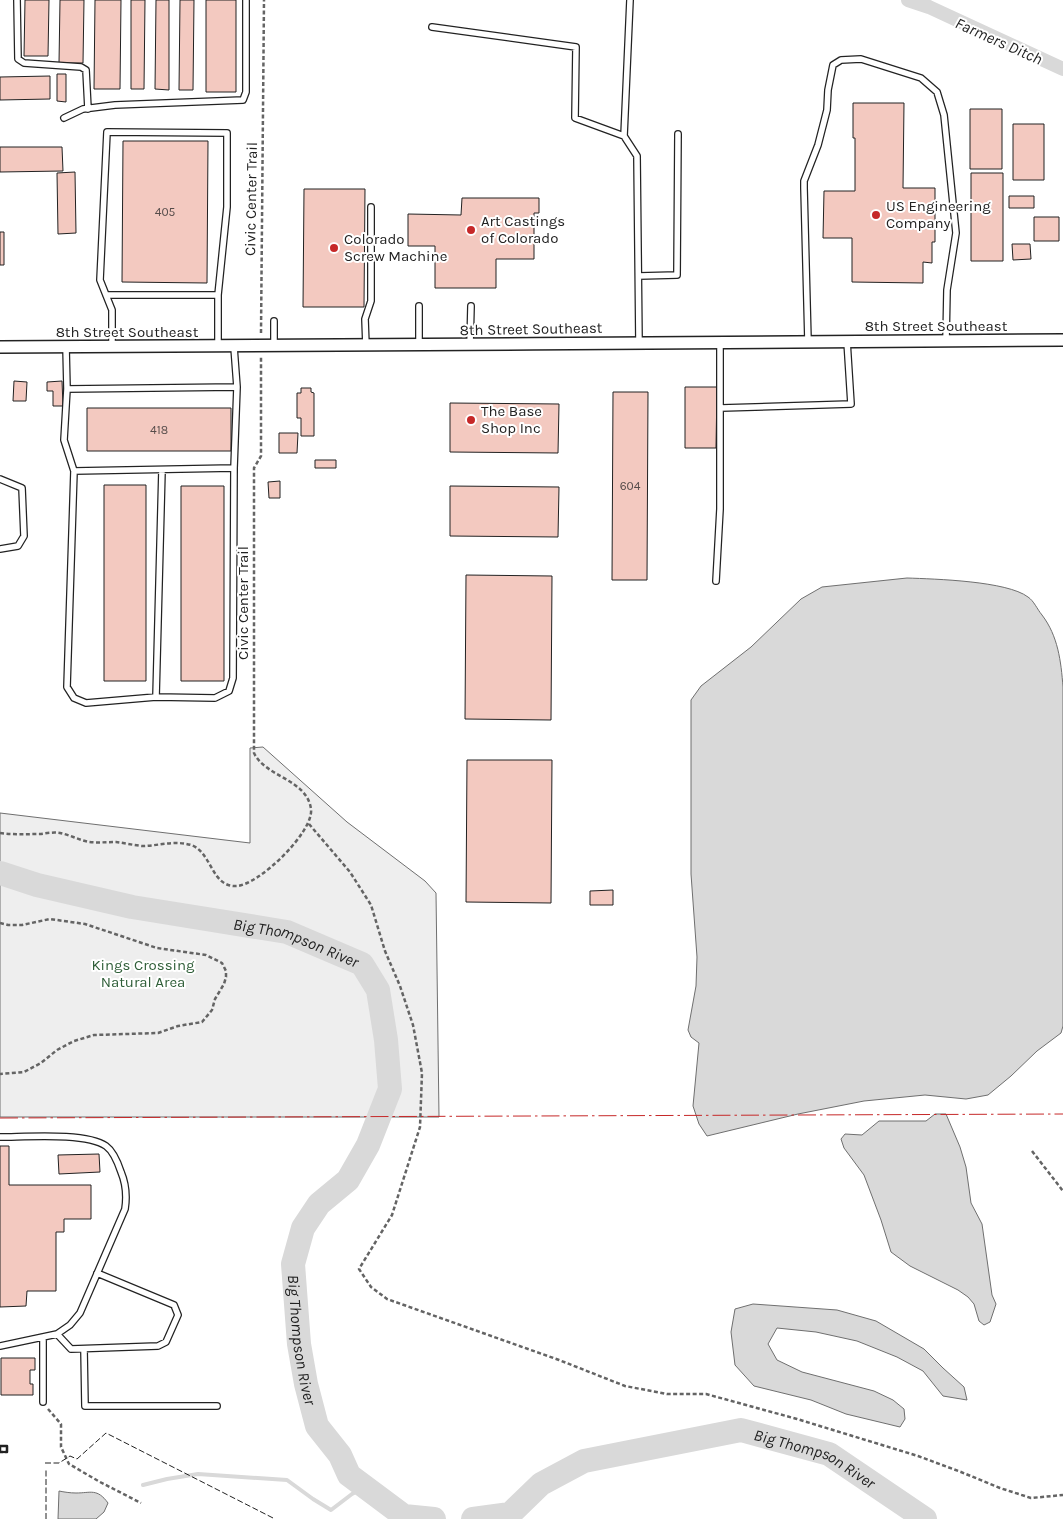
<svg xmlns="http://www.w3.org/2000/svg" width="1063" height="1519" font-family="Karla,sans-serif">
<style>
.green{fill:#eee;stroke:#6f6f6f}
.water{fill:#d9d9d9;stroke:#6f6f6f}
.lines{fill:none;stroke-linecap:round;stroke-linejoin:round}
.stream{stroke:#d9d9d9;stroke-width:4}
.canal{stroke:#d9d9d9;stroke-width:14}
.river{stroke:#d9d9d9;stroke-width:24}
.building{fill:#f3c9c0;stroke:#222}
.lane-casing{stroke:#222;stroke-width:8}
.street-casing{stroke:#222;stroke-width:14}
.path{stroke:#646464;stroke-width:2.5;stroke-dasharray:4 2.5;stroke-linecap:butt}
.lane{stroke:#fff;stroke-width:5.5}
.street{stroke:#fff;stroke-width:11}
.fence{stroke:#222;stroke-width:1;stroke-dasharray:6 2.5;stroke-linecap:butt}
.wall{stroke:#222;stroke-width:2.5}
.power{stroke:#c62828;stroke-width:1;stroke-dasharray:18 4 2.5 4;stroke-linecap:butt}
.poi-dot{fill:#c62828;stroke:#fff;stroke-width:2}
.labels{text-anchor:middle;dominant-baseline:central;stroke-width:4;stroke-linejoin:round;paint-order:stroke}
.number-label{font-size:12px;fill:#564c4a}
.street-label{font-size:15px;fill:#222;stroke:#fff}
.poi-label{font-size:15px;fill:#222;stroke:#fff;text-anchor:start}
.park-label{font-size:15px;fill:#2f5e38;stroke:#fff}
.water-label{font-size:16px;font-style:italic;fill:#222;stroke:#fff}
</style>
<rect width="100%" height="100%" fill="#fff"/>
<path class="green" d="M 263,747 L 347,822 L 425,881 L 436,893 L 439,1117 L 0,1117 L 0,813 L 250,843 L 250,748 Z"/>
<path class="water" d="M 907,578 C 935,579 1007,581 1028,597 C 1034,601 1037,609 1042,615 C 1058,636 1061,661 1063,687 L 1063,1026 L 1061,1033 L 1037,1051 L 1011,1076 L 988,1095 L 966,1099 L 925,1095 L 864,1101 L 798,1114 L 707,1136 L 699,1124 L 693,1106 L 699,1043 L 691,1037 L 688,1030 L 696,986 L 697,957 L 691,874 L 691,700 L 701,686 L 751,647 L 801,599 L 822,587 Z
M 935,1114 L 946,1114 L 960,1147 L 966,1167 L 971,1203 L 982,1224 L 992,1295 L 996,1304 L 990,1322 L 984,1325 L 979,1321 L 974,1304 L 968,1297 L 958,1290 L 910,1266 L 891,1252 L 881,1220 L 864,1175 L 844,1148 L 841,1139 L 845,1134 L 862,1135 L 879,1121 L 926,1121 Z
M 753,1304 L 837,1310 L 876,1321 L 924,1349 L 943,1368 L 964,1387 L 967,1400 L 943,1396 L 923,1371 L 897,1357 L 857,1341 L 816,1332 L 777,1328 L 768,1344 L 777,1360 L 802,1372 L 874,1391 L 893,1400 L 904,1409 L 905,1419 L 900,1427 L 846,1414 L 811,1400 L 754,1386 L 735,1365 L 731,1332 L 735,1309 Z
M 59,1491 C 64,1492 70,1493 76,1493 C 91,1493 97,1488 108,1503 L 104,1512 L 96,1519 L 58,1519 Z"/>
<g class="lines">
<path class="stream" d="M 143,1485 L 167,1479 L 198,1474 L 287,1480 L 313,1499 L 331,1510 L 352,1494 L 365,1487"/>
<path class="canal" d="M 908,0 L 929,7 L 1063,69"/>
<g class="river">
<path id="s1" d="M 0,873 L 37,885 L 132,907 L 287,932 L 362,964 L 378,990 L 386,1040 L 390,1089 L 368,1145 L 348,1180 L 319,1204 L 303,1228 L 293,1264 L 299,1344 L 306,1384 L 317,1426 L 340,1455 L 349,1475 L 404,1516 L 434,1519"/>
<path id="s2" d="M 473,1519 L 510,1514 L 541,1484 L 584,1461 L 741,1430 L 829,1454 L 925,1519"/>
</g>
</g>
<path class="building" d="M 25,0 L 49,0 L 48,56 L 24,56 Z
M 60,0 L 84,0 L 83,63 L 59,63 Z
M 95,0 L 121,0 L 120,89 L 94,89 Z
M 131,0 L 145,0 L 144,89 L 131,89 Z
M 156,0 L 169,0 L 169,90 L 155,89 Z
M 180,0 L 194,0 L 193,90 L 179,90 Z
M 206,0 L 236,0 L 236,92 L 206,92 Z
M 57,74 L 66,74 L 66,102 L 57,101 Z
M 50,76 L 50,99 L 0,100 L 0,77 Z
M 853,103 L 904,103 L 903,188 L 935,188 L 935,242 L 932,242 L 932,263 L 923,262 L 923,283 L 852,282 L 852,238 L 823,238 L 824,191 L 855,191 L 855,138 L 853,138 Z
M 970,109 L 1002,109 L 1002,169 L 970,169 Z
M 1013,124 L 1044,124 L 1044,180 L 1013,180 Z
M 123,141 L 208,141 L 207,283 L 122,282 Z
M 0,147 L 62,147 L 63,171 L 0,172 Z
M 75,172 L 76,233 L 58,234 L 57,173 Z
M 971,173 L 1003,173 L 1003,261 L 971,261 Z
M 304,189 L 365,189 L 364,307 L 303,307 Z
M 1009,196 L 1034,196 L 1034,208 L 1009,208 Z
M 462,198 L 539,198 L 539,213 L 534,213 L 534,259 L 496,259 L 496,288 L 435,288 L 435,246 L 408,246 L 408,214 L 461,215 Z
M 1034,217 L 1059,217 L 1059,241 L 1034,241 Z
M 0,232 L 4,232 L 4,265 L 0,265 Z
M 1012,244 L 1030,244 L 1031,259 L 1013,260 Z
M 14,381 L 27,382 L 26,401 L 13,401 Z
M 62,381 L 63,406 L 53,406 L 53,391 L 47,391 L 47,382 Z
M 685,387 L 717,387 L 716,448 L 685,448 Z
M 301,388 L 311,388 L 311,392 L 314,393 L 314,436 L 301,436 L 301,418 L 297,418 L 297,393 L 301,393 Z
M 613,392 L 648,392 L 647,580 L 612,580 Z
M 450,403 L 559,404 L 558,453 L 450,452 Z
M 87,408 L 231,408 L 231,451 L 87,451 Z
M 279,433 L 298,433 L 297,453 L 279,453 Z
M 315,460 L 336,460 L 336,468 L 315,468 Z
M 280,481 L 280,498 L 269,498 L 268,482 Z
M 104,485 L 146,485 L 146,681 L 104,681 Z
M 181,486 L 224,486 L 224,681 L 181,681 Z
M 450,486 L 559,487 L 558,537 L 450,536 Z
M 466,575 L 552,576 L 551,720 L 465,719 Z
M 467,760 L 552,760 L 551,903 L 466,902 Z
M 613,890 L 613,905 L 590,905 L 590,891 Z
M 0,1146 L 9,1146 L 9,1185 L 91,1185 L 91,1219 L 64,1219 L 64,1232 L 56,1232 L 56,1291 L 27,1291 L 26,1306 L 0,1307 Z
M 99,1154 L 100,1172 L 59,1174 L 58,1155 Z
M 1,1358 L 35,1358 L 35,1370 L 30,1370 L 30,1384 L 33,1384 L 33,1395 L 1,1395 Z"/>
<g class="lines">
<g class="lane-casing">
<path id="lane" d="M 17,0 L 18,59 L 24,63 L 81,67 L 86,70 L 88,109
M 630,0 L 624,136 L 637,156 L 639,343
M 432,27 L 576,47 L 575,118 L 624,136
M 64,118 L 83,109 L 115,105 L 243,100 L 246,92 L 246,0
M 639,276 L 677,275 L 678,134
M 106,295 L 218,295
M 808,341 L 804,188 L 804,181 L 818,145 L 827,110 L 828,90 L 833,65 L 841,60 L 861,59 L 921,78 L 937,92 L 944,115 L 956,233 L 947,290 L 946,341
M 470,345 L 471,306
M 366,346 L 365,319 L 371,301 L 371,207
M 419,346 L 419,306
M 66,347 L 67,389 L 64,440 L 74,471 L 67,687 L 74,698 L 86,703 L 156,697 L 215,698 L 229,691 L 233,678 L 234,468 L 237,387 L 234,347
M 112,347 L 112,310 L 100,280 L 107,132 L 227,133 L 227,207 L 218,295 L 218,347
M 274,347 L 274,321
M 67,389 L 237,387
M 721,408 L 851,404 L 847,341
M 74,471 L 234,468
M 0,479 L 22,488 L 24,536 L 18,546 L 0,549
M 716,581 L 720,509 L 720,342
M 156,697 L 162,470
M 0,1137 C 25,1137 86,1132 106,1146 C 113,1151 118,1163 121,1172 C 126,1184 127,1196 125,1209 L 80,1313 L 70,1325 L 57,1334 L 0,1346
M 57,1334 L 71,1349 L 158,1346 L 166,1342 L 178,1315 L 174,1305 L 97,1273
M 43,1337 L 43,1402
M 84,1349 L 85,1406 L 217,1406"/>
</g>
<g class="street-casing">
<path id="street" d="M 0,347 C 354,346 709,342 1063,340"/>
</g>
<path class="path" d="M 261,333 L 264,0
M 309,824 L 350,872 L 371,905 L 385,951 L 400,986 L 413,1025 L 422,1073 L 420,1127 L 392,1215 L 359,1269 L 371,1287 L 387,1299 L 559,1360 L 625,1386 L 667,1394 L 706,1394 L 797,1419 L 918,1456 L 961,1472 L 1000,1488 L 1031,1498 L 1063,1495
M 0,833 C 14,835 27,834 41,834 C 47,833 54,832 60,833 C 70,835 79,840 89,842 C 98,843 107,842 116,842 C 124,843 133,845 142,846 C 158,846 174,840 191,845 C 212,852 211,887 236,886 C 258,886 314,832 311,809 C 307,779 265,777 254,753 L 254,468 L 261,456 L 261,356
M 0,923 L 8,925 L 22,925 L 50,919 L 85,924 L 157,948 L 206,955 L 222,963 L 226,971 L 226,977 L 224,984 L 215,999 L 212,1010 L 202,1022 L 178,1026 L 158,1033 L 94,1035 L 74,1041 L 57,1050 L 41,1063 L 24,1072 L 0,1074
M 1032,1151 L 1063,1191
M 48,1409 L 61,1424 L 61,1447 L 69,1464 L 100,1482 L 141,1503"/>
<use href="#lane" class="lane"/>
<use href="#street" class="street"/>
<path class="fence" d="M 45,1463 L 59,1463 L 70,1456 L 77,1459 L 106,1433 L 275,1519
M 46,1519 L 46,1469"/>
<path class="wall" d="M 3,1452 L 0,1452 L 0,1446 L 7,1446 L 7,1452 L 5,1452"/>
<path class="power" d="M 0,1118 L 1063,1114"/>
</g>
<g class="poi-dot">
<circle cx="876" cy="215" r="5"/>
<circle cx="471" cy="230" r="5"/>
<circle cx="334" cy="248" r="5"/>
<circle cx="471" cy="420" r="5"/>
</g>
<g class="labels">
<g class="number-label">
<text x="165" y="212">405</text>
<text x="159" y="430">418</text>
<text x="630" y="486">604</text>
</g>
<g class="street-label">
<text transform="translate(251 199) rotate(-89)">Civic Center Trail</text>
<text x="936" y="326">8th Street Southeast</text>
<text transform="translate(531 329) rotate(-1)">8th Street Southeast</text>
<text x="127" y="332">8th Street Southeast</text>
<text transform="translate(243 603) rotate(-90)">Civic Center Trail</text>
</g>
<g class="poi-label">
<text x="886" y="206">US Engineering<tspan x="886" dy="17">Company</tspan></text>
<text x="481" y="221">Art Castings<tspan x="481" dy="17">of Colorado</tspan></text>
<text x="344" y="239">Colorado<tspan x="344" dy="17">Screw Machine</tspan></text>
<text x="481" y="411">The Base<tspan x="481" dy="17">Shop Inc</tspan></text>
</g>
<g class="park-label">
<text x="143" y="965">Kings Crossing<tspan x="143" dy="17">Natural Area</tspan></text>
</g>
<g class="water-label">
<text transform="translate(999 41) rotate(24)">Farmers Ditch</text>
<text stroke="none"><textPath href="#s1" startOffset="305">Big Thompson River</textPath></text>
<text stroke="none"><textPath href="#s1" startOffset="786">Big Thompson River</textPath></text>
<text stroke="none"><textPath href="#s2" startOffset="369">Big Thompson River</textPath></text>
</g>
</g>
</svg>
